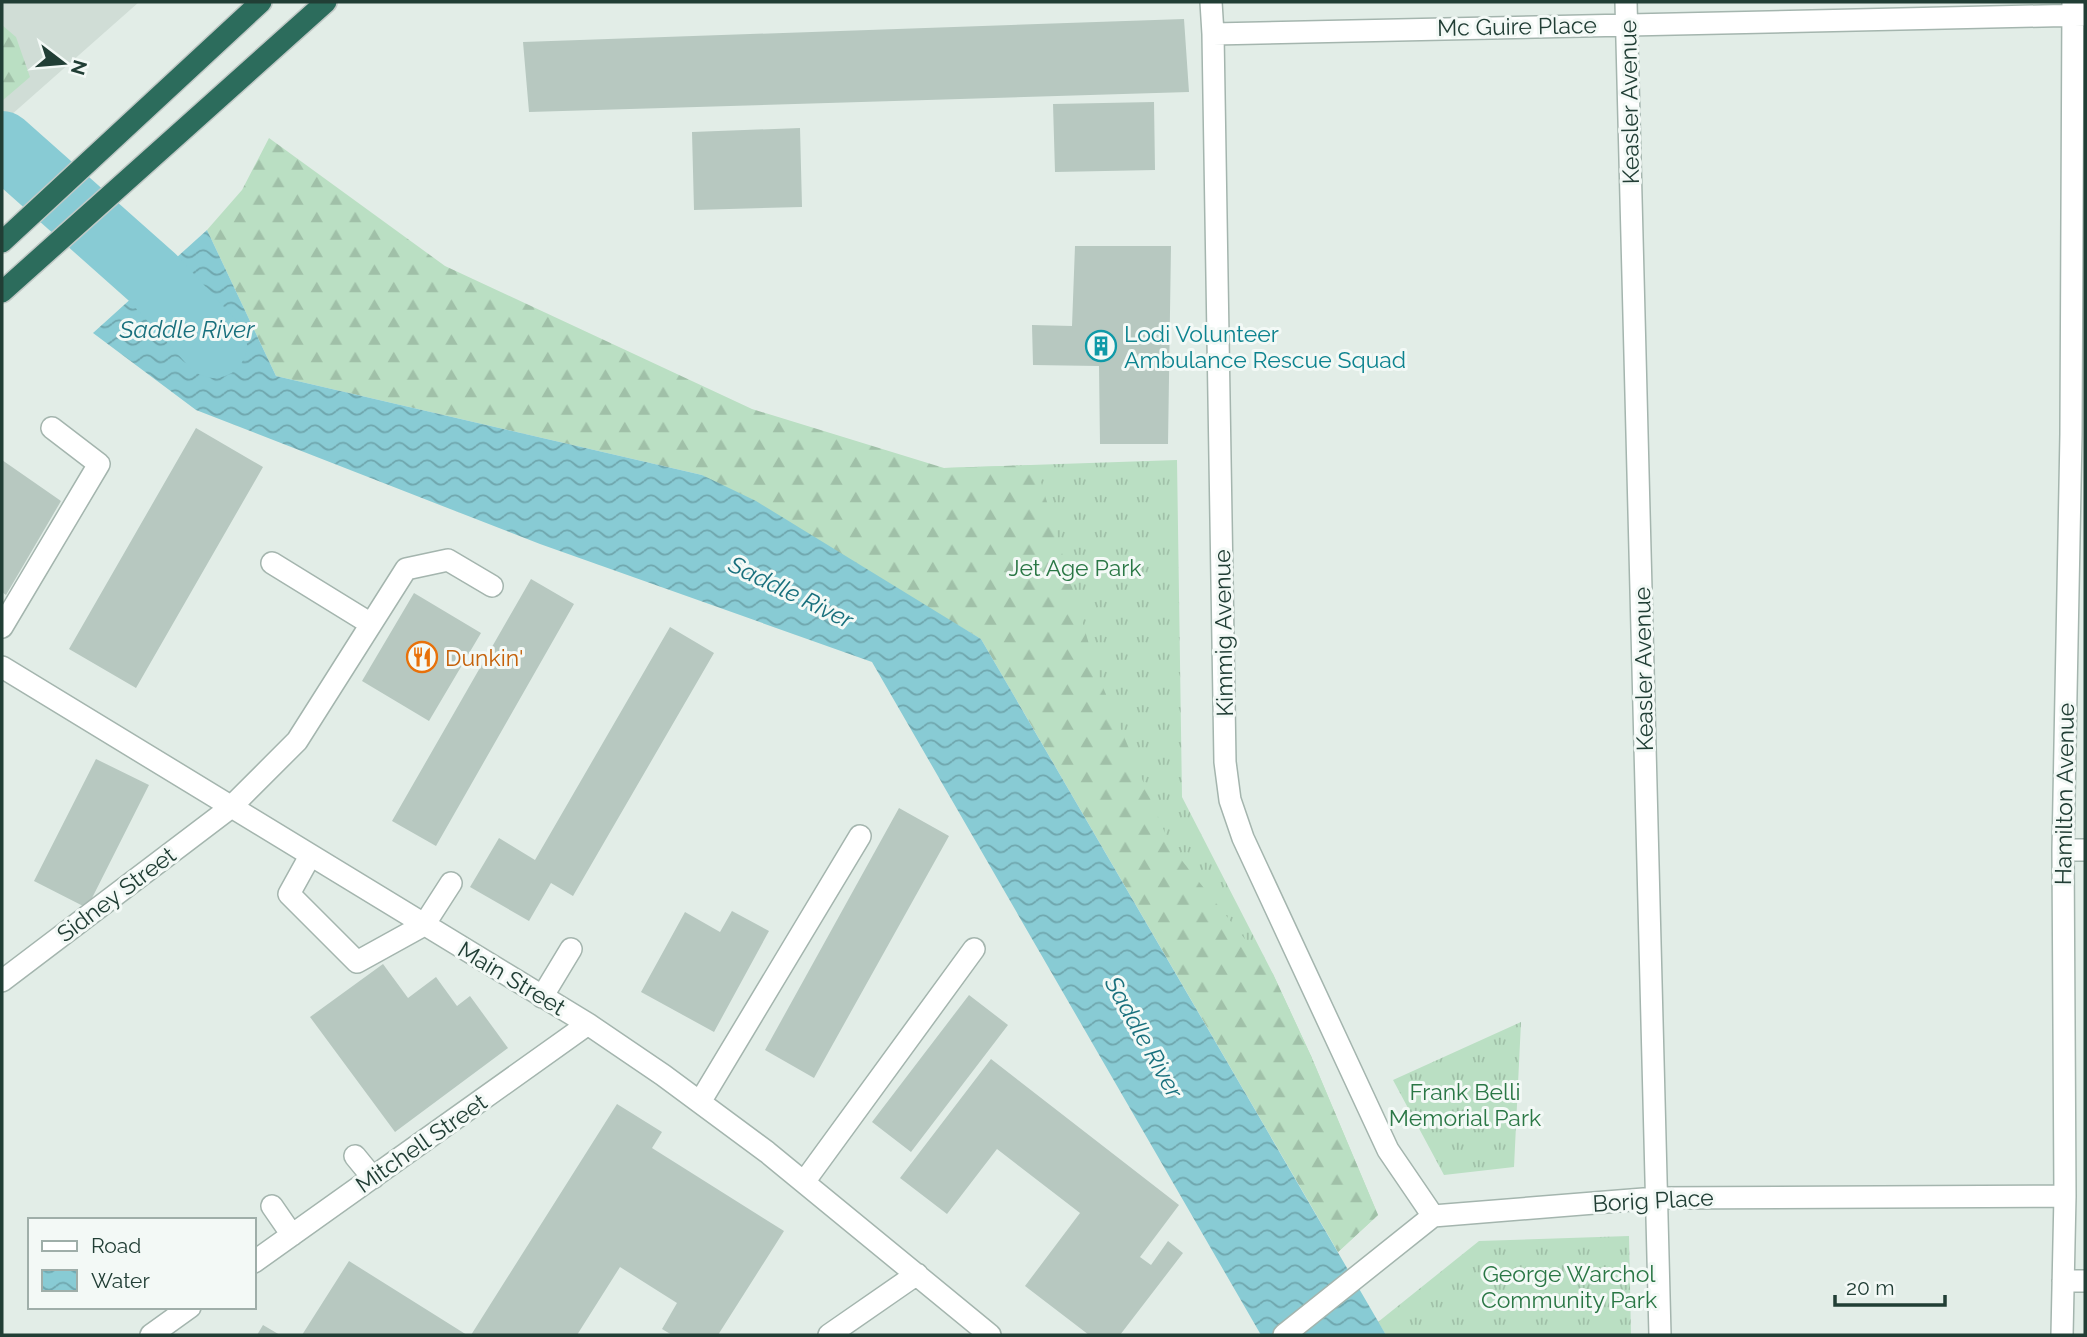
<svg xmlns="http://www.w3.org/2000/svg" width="2087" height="1337" font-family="Raleway,sans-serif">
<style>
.built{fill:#d0ddd6}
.grass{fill:url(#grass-tufts)}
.forest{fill:url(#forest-firs)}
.water{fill:url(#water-waves)}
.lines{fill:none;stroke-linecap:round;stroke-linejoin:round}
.river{stroke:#88cbd4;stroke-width:66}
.building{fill:#b7c8c0}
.minor-casing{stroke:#a4b5ae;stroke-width:24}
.highway-casing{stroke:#c1c9c6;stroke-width:24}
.minor{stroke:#fff;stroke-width:21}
.highway{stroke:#2c6c5c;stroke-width:21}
.labels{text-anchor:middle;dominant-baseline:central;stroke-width:6;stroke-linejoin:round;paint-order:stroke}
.street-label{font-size:23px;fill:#213e35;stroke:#f3f9f6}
.culture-label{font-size:23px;fill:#0d838f;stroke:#f3f9f6;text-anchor:start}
.park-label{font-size:23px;fill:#2a7745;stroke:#f3f9f6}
.food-label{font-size:23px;fill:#c56008;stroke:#f3f9f6;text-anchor:start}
.water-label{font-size:24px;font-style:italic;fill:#19707d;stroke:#f3f9f6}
</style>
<defs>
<pattern id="grass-tufts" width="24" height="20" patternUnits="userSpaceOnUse" patternTransform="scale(1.75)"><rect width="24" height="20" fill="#badfc3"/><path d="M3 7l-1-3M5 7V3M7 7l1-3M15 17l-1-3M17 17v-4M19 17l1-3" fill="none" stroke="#a0c0a8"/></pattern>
<pattern id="forest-firs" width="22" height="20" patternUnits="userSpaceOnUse" patternTransform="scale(1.75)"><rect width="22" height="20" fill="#badfc3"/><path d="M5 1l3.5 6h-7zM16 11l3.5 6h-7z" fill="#a0c0a8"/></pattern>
<pattern id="water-waves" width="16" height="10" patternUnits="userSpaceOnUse" patternTransform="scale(1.75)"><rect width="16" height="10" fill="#88cbd4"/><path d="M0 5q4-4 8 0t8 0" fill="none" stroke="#6fa6ad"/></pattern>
</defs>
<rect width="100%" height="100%" fill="#e2ede7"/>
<path class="built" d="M 2,2 L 139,2 L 2,123 Z"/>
<path class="grass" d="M 1177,460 L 1182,797 L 1273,974 L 1311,1056 L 1378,1215 L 1338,1252 L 944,468 Z
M 1521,1022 L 1514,1167 L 1444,1175 L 1393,1080 Z
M 1629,1236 L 1631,1335 L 1386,1335 L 1378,1322 L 1479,1241 Z"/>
<path class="forest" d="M 2,25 L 16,37 L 30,77 L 2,101 Z
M 269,138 L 445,266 L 752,409 L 944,468 L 1036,465 L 1099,678 L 1171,847 L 1273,974 L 1311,1056 L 1378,1215 L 1338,1252 L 981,639 L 702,475 L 276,376 L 207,230 L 242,190 Z"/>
<path class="water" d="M 207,230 L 276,376 L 702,475 L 756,501 L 981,639 L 1386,1335 L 1261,1335 L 872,662 L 540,544 L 196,410 L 93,333 Z"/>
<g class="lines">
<path class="river" d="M 2,144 L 153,278 L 214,345"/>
</g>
<path class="building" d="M 1184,19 L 1189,92 L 529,112 L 523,42 Z
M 1154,102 L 1155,170 L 1055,172 L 1053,104 Z
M 800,128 L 802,207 L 694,210 L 692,132 Z
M 1075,246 L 1171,246 L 1168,444 L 1100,444 L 1099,366 L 1033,365 L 1032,325 L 1072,326 Z
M 196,428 L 263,467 L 136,688 L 69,649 Z
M 2,460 L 61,501 L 6,595 L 2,592 Z
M 531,579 L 574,604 L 436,846 L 392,821 Z
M 414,593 L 481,633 L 429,721 L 362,681 Z
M 670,627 L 714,653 L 573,896 L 551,883 L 529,921 L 470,887 L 499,838 L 535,860 Z
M 96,759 L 149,785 L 87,908 L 34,881 Z
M 899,808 L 949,836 L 814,1078 L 765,1050 Z
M 732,911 L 769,931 L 714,1032 L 641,992 L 685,912 L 720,932 Z
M 383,964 L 408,998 L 436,977 L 457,1006 L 470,996 L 508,1048 L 395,1132 L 310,1017 Z
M 969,995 L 1008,1025 L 911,1152 L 872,1122 Z
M 991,1059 L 1179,1205 L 1140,1257 L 1151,1265 L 1168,1241 L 1183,1253 L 1120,1335 L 1089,1335 L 1025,1286 L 1080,1213 L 997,1149 L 947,1214 L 900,1178 Z
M 617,1104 L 662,1132 L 652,1148 L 784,1231 L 718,1335 L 672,1335 L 662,1329 L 677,1303 L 620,1267 L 577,1335 L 471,1335 Z
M 349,1261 L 467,1335 L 302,1335 Z
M 263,1325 L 280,1335 L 257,1335 Z"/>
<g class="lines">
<g class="minor-casing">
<path id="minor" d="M 1211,2 L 1213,34 L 1225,762 L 1230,800 L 1243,838 L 1388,1150 L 1433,1216
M 1626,2 L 1660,1335
M 1213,34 L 2085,15
M 272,563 L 371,624
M 2,627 L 99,464 L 52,428
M 2,667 L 588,1024 L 663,1075 L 767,1152 L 990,1335
M 2063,850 L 2085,850
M 310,856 L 289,894 L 357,962 L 424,925 L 451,883
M 2,981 L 230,808 L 297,741 L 406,569 L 448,560 L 492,586
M 542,997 L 571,949
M 700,1102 L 860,836
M 355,1156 L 373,1178
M 804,1182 L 974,949
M 272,1206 L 292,1235
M 254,1262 L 588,1024
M 2063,1281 L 2085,1281
M 151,1335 L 190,1307
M 829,1335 L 917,1274
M 1284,1335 L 1433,1216 L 1656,1198 L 2065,1196
M 2062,1335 L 2065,1196 L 2063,850 L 2071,434 L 2073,2"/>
</g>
<g class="highway-casing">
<path id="highway" d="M 2,242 L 261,2
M 2,292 L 326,2"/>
</g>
<use href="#minor" class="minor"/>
<use href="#highway" class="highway"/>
</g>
<defs>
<g id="building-ring" transform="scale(1.575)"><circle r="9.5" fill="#f3f9f6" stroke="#0f9aa8" stroke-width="1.5"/><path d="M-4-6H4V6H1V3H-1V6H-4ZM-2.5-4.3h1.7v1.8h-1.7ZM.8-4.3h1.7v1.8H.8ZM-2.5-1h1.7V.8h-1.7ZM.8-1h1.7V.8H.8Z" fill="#0f9aa8"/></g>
<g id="restaurant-ring" transform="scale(1.575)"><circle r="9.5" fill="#f3f9f6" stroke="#e8710a" stroke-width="1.5"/><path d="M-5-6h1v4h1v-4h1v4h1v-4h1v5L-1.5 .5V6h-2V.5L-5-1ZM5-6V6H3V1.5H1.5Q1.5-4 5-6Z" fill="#e8710a"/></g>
</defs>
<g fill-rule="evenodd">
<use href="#building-ring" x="1101" y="346"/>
<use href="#restaurant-ring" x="422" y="657"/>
</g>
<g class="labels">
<g class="street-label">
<text transform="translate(1517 26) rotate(-1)">Mc Guire Place</text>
<text transform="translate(1629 102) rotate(-91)">Keasler Avenue</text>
<text transform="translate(1223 633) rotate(-91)">Kimmig Avenue</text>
<text transform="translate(1643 669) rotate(-91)">Keasler Avenue</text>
<text transform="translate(2064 794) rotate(-89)">Hamilton Avenue</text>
<text transform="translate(116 894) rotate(-37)">Sidney Street</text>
<text transform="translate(512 978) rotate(31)">Main Street</text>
<text transform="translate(421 1143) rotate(-35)">Mitchell Street</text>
<text transform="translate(1653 1200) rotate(-3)">Borig Place</text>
</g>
<g class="culture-label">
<text x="1124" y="333">Lodi Volunteer<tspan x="1124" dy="26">Ambulance Rescue Squad</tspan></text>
</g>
<g class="park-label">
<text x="1075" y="567">Jet Age Park</text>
<text x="1465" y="1091">Frank Belli<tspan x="1465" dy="26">Memorial Park</tspan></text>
<text x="1569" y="1273">George Warchol<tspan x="1569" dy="26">Community Park</tspan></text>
</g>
<g class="food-label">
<text x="445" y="657">Dunkin'</text>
</g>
<g class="water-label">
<text x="187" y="329">Saddle River</text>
<text transform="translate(791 592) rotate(26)">Saddle River</text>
<text transform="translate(1144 1037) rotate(61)">Saddle River</text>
</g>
</g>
<rect width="2087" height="1337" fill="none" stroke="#213e35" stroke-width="7"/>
<rect x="28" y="1218" width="228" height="91" fill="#f3f9f6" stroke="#9faea9" stroke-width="2"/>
<rect x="42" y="1241" width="35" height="10" fill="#ffffff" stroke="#9faea9" stroke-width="2"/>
<text x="91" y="1253" font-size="21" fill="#213e35">Road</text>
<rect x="42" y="1270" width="35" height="21" fill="url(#water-waves)" stroke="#9faea9" stroke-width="2"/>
<text x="91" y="1288" font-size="21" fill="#213e35">Water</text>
<g transform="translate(63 63) rotate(106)" stroke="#f3f9f6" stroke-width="5" paint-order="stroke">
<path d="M0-5L12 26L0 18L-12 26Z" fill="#213e35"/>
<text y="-10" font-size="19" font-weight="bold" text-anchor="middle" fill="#213e35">N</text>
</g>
<path d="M1835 1295v10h110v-10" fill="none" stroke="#213e35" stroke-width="3.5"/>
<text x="1846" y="1295" font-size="21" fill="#213e35" stroke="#f3f9f6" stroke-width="5" paint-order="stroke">20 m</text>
</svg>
